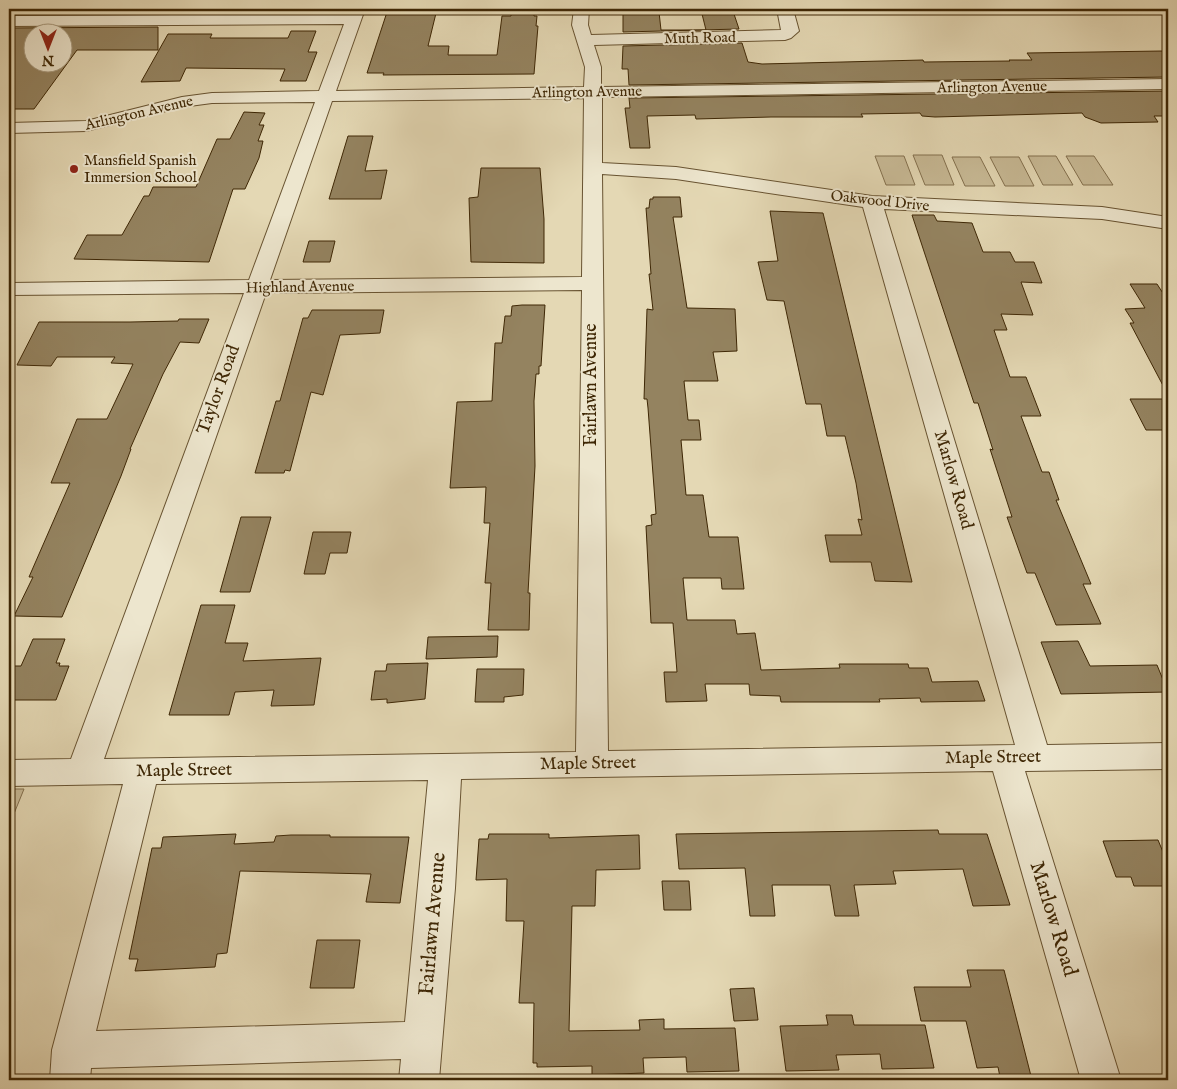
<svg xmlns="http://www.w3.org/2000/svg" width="1177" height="1089" font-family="'IM FELL English',serif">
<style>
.green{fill:#c8ba96;stroke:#83704e}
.building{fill:#948360;stroke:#3e2705;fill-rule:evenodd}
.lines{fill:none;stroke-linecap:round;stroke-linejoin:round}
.minor-casing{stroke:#685331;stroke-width:2}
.minor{fill:#ede6ce;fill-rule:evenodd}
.poi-dot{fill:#8f2418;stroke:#ede6ce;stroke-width:2}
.labels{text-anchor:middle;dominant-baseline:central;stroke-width:4;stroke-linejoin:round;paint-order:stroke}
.far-street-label{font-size:15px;fill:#3e2705;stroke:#ede6ce}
.far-poi-label{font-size:15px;fill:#3e2705;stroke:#ede6ce;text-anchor:start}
.street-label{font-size:18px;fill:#3e2705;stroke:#ede6ce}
.near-street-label{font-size:21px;fill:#3e2705;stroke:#ede6ce}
</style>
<rect width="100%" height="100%" fill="#e4d8b4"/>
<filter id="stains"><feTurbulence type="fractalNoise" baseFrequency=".004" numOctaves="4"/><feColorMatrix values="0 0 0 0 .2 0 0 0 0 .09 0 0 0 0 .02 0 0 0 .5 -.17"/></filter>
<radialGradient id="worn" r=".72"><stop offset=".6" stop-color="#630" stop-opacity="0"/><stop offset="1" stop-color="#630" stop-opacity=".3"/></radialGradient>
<path class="green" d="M 942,155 L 954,185 L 925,185 L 913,155 Z
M 875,156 L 904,156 L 915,185 L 886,185 Z
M 1028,156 L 1056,156 L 1073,185 L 1043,185 Z
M 1066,156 L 1094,156 L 1113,185 L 1083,185 Z
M 952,157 L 980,157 L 995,186 L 965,186 Z
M 990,157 L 1019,157 L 1034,186 L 1005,186 Z
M 9,789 L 24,789 L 9,826 Z"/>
<path class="building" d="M 9,9 L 158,9 L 158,13 L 9,14 Z
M 388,9 L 437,9 L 428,46 L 449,46 L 448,55 L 497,55 L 502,16 L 511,16 L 511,12 L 534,12 L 534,16 L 537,16 L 536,26 L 538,26 L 534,74 L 383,75 L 384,73 L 367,73 Z
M 623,12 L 659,12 L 661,30 L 706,30 L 702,14 L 734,14 L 739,29 L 623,32 Z
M 158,27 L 158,50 L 77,50 L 34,109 L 9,109 L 9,28 ZM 32,32 L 62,32 L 62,62 L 32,62 Z
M 291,31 L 316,31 L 308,52 L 317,52 L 306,81 L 280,81 L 285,69 L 186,68 L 180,81 L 141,82 L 168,34 L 212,34 L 210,38 L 288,38 Z
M 742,43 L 748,62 L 762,64 L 923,60 L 924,62 L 1010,61 L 1009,60 L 1032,60 L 1027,53 L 1162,51 L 1168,58 L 1168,77 L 629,85 L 628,69 L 622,69 L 623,46 Z
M 1168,91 L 1168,116 L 1154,116 L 1158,122 L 1101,123 L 1085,117 L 1082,113 L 935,117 L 922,116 L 920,113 L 861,114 L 863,117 L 771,117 L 696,119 L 695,115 L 647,116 L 650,148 L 630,148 L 625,108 L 630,108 L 629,98 Z
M 244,112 L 265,113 L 259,125 L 264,125 L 258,141 L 263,141 L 259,158 L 245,189 L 233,189 L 209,262 L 74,259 L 87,235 L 122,235 L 144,196 L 149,196 L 153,187 L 196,187 L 217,139 L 230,139 Z
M 348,136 L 373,136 L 365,171 L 387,170 L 381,199 L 329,199 Z
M 481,168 L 540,168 L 544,219 L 544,263 L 471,262 L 469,198 L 478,197 Z
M 653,197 L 680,197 L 682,217 L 673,217 L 687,308 L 735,309 L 737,351 L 713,352 L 718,381 L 684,381 L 688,420 L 699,420 L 701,440 L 681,440 L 686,495 L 703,495 L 709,537 L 738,537 L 744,589 L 722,589 L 721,578 L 683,578 L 687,620 L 735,620 L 737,634 L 755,633 L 761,670 L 840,668 L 839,664 L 908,664 L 909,668 L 928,668 L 932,682 L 978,681 L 985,701 L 921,702 L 920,698 L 879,699 L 880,702 L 781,702 L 780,696 L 750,695 L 749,684 L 705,684 L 707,701 L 666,702 L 664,672 L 677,672 L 673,623 L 651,623 L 646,526 L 652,525 L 651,515 L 656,514 L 648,408 L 647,399 L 644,399 L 647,309 L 653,310 L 649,274 L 651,274 L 646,208 L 649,208 L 650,199 L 653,199 Z
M 770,211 L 823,213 L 912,582 L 875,581 L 871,562 L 830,562 L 825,535 L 862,535 L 858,519 L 862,520 L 856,483 L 845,436 L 827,436 L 821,404 L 806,404 L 784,301 L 767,300 L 758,262 L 778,261 Z
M 912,215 L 934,215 L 937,221 L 972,223 L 983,252 L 1010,252 L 1015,262 L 1034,262 L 1042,283 L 1021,282 L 1033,315 L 1001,314 L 1007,330 L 994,330 L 1010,377 L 1026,377 L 1041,416 L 1021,416 L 1042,472 L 1049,472 L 1059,500 L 1056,500 L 1091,584 L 1083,584 L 1101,624 L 1056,625 L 1035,573 L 1027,573 L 1007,517 L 1012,517 L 990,449 L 993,450 L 978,403 L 974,403 Z
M 309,241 L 335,241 L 330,262 L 303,262 Z
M 1130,284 L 1157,284 L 1168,301 L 1168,395 L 1130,323 L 1134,323 L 1125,309 L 1145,308 Z
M 522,305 L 545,305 L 541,366 L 539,366 L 539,374 L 536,374 L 534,401 L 535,466 L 528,593 L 530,593 L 529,630 L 488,630 L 491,583 L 485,583 L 490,523 L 484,523 L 486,487 L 450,488 L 457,402 L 492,401 L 495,343 L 502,343 L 505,316 L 511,316 L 512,306 Z
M 312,310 L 384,310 L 380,333 L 340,335 L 323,395 L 311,392 L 290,471 L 285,470 L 284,473 L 255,473 L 276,401 L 280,401 L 303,318 L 308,318 Z
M 179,319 L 209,319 L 199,343 L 180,342 L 163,374 L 130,449 L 131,449 L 121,476 L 62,617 L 14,616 L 33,577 L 29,577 L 70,483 L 51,483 L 77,419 L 107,419 L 133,364 L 111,363 L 115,357 L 57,357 L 51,366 L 17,365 L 39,322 L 130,322 L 178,321 Z
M 1130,399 L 1168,399 L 1168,430 L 1146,430 Z
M 241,517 L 271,517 L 250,592 L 220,592 Z
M 313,532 L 351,532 L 347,553 L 330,553 L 325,574 L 304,574 Z
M 201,605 L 235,605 L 225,643 L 248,643 L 243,661 L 321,658 L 314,705 L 271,706 L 274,690 L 235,692 L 229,715 L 169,715 Z
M 498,636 L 497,657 L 426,659 L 428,637 Z
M 33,639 L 65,639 L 56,663 L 60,663 L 59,666 L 69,666 L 56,700 L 9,700 L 9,666 L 21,666 Z
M 1078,641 L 1090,666 L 1157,665 L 1168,692 L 1061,694 L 1041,642 Z
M 428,663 L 425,699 L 387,703 L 387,699 L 371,700 L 375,671 L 386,671 L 387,664 Z
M 477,669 L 524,669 L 523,695 L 504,697 L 504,702 L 475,702 Z
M 938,830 L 939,834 L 987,834 L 1010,905 L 973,906 L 963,869 L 893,871 L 896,884 L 854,885 L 859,916 L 835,916 L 830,885 L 772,885 L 775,916 L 750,916 L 745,868 L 679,869 L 676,834 Z
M 236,834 L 234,844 L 274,842 L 276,836 L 291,835 L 330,835 L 330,837 L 409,837 L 400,903 L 366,902 L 371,874 L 240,871 L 227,953 L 217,954 L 215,967 L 135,971 L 138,959 L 129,959 L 152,848 L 161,848 L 163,837 Z
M 489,834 L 549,834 L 549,838 L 639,835 L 640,869 L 596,870 L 595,906 L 572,906 L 569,1031 L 640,1030 L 639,1020 L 664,1019 L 664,1029 L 735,1028 L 739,1071 L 687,1072 L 686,1057 L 643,1058 L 644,1073 L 592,1075 L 592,1066 L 537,1067 L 537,1063 L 533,1063 L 534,1003 L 519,1003 L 524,921 L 506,921 L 507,879 L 476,880 L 479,839 L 488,839 Z
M 1158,840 L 1168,864 L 1168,886 L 1134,886 L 1131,877 L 1116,877 L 1103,841 Z
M 662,881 L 689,881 L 691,910 L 664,910 Z
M 317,940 L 360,940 L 354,988 L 310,988 Z
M 967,970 L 1004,970 L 1031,1076 L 1000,1077 L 998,1067 L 977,1068 L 966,1021 L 921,1021 L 914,987 L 971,987 Z
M 754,988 L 758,1020 L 734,1021 L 730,989 Z
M 826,1015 L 852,1015 L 854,1025 L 925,1025 L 934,1068 L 882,1069 L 880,1054 L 836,1055 L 839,1070 L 786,1071 L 780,1026 L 828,1025 Z"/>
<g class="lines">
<g class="minor-casing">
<path id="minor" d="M 350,9 L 365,9 L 336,91 L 584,87 L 585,67 L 572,25 L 574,9 L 589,9 L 588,25 L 591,35 L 781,30 L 777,9 L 793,9 L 799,31 L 791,38 L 785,40 L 594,45 L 601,67 L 601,87 L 1168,79 L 1168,89 L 602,97 L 602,163 L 676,167 L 872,196 L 1102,207 L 1168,217 L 1168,229 L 1102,219 L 884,209 L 1047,745 L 1168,743 L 1168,769 L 1025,771 L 1121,1080 L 1081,1080 L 993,771 L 461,779 L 455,888 L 439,1080 L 399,1080 L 401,1059 L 91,1068 L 90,1080 L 50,1080 L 52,1050 L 123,784 L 9,786 L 9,760 L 71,759 L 244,293 L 9,295 L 9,283 L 249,280 L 315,102 L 212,103 L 182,107 L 86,131 L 9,133 L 9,123 L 86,121 L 182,97 L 212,93 L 319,91 L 344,24 L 9,26 L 9,16 L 347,14 ZM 584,98 L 582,277 L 270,280 L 332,101 ZM 602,174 L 676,179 L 863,207 L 1015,745 L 608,751 ZM 582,290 L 576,752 L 104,759 L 266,293 ZM 428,780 L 405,1022 L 96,1031 L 156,784 Z"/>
</g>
<use href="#minor" class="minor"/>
</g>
<circle class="poi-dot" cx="74" cy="169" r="5"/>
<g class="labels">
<g class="far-street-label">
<text transform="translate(700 38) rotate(-1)">Muth Road</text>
<text transform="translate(992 87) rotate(-1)">Arlington Avenue</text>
<text transform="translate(587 92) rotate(-1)">Arlington Avenue</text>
<text transform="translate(139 113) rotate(-13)">Arlington Avenue</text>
<text transform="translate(880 201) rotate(6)">Oakwood Drive</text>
<text transform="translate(300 287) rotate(-1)">Highland Avenue</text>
</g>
<g class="far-poi-label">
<text x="84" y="160">Mansfield Spanish<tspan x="84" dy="17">Immersion School</tspan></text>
</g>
<g class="street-label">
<text transform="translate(591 385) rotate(-90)">Fairlawn Avenue</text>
<text transform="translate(219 390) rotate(-70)">Taylor Road</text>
<text transform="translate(953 480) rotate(74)">Marlow Road</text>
<text transform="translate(993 758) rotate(-1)">Maple Street</text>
<text transform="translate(588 764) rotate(-1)">Maple Street</text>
<text transform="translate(184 771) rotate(-1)">Maple Street</text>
</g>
<g class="near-street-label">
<text transform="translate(1053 919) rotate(73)">Marlow Road</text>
<text transform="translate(433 924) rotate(-85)">Fairlawn Avenue</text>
</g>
</g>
<rect width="1177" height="1089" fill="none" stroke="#e4d8b4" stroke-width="30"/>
<rect x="10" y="10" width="1157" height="1069" fill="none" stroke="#3e2705" stroke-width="2.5"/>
<rect x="15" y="15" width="1147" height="1059" fill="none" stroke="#3e2705"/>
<g transform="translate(48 48) rotate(180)"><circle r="24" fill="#ede6ce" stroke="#a79a7e"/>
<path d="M0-4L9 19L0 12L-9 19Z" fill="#8f2418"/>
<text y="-8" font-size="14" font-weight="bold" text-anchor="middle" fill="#3e2705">N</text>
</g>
<rect width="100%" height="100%" filter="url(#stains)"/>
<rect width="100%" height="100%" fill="url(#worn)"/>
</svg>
